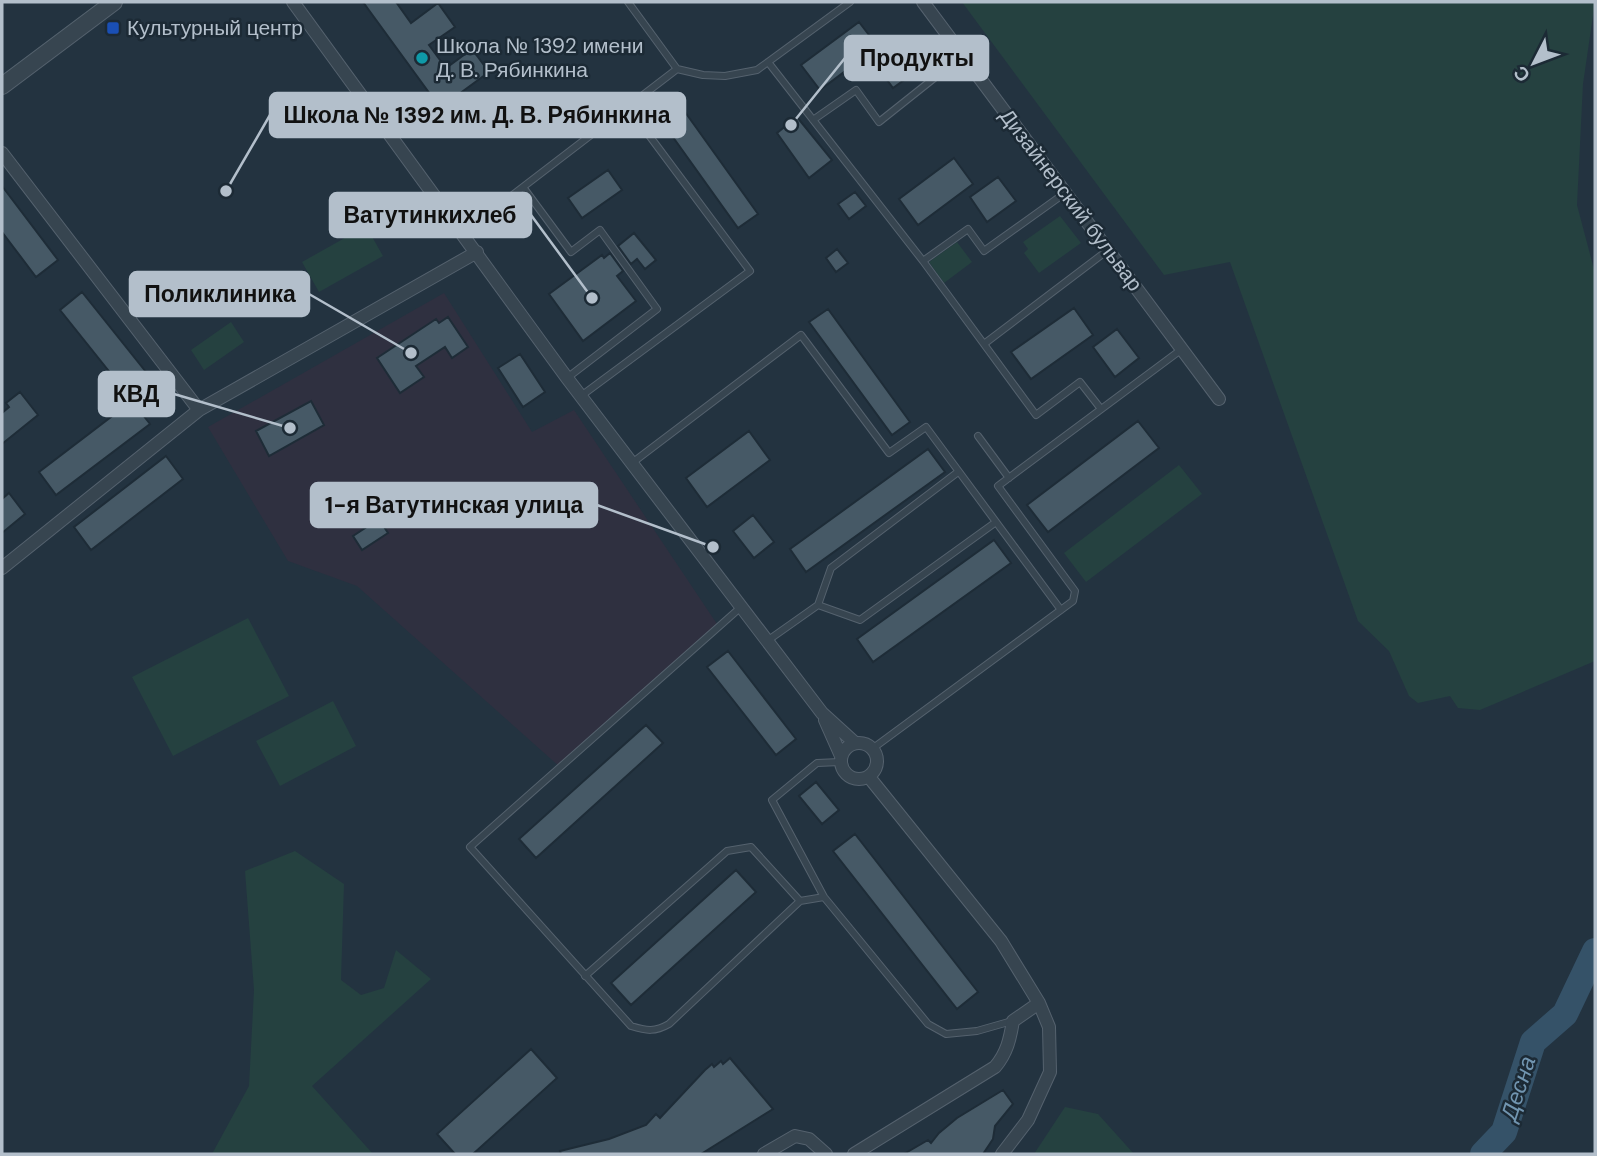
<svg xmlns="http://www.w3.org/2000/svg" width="1597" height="1156" font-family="'DM Sans',sans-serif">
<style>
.medical{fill:#2f3040}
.green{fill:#254140}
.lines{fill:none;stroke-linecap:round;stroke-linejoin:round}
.river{stroke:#355268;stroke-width:26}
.building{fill:#465966;stroke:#1e2c37;stroke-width:2}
.service-casing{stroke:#55626e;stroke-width:8}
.minor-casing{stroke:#55626e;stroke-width:14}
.tertiary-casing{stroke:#55626e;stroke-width:18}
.service{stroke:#374550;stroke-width:6}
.minor{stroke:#374550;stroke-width:12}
.tertiary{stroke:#374550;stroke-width:16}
.transit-dot{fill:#1a4fb4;stroke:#1c2a35;stroke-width:2.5}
.culture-dot{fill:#0f9aa8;stroke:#1c2a35;stroke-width:2.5}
.labels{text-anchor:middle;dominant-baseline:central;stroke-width:5;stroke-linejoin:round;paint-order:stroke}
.poi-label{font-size:21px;fill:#b3bfcb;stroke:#1c2a35;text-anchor:start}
.street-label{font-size:21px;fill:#b3bfcb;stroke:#1c2a35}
.water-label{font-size:23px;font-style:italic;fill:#7195b0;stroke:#1c2a35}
.leader{fill:none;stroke:#b3bfcb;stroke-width:2.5}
.callout-dot{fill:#b3bfcb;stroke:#1c2a35;stroke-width:2.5}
.callout{fill:#b3bfcb;stroke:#b3bfcb;stroke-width:2.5}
.callout-label{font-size:23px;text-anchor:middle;font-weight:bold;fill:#111}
</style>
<rect width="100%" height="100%" fill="#233340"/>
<path class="medical" d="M 444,293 L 532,432 L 574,410 L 719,627 L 561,768 L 357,586 L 288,561 L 208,427 Z"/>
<path class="green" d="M 962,2 L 1595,2 L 1583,84 L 1577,205 L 1595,273 L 1595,661 L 1480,710 L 1458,708 L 1450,696 L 1418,703 L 1409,696 L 1389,651 L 1358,621 L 1230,262 L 1164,275 Z
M 1060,216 L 1081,243 L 1039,273 L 1024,253 L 1028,249 L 1023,242 Z
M 366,226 L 383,256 L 319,292 L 302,262 Z
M 957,242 L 972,262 L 944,283 L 929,262 Z
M 231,322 L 244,342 L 204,370 L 191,350 Z
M 1179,465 L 1202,494 L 1086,582 L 1064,553 Z
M 248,618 L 289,696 L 173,756 L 132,677 Z
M 333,701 L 356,746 L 280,786 L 256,741 Z
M 295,851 L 344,884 L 341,980 L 361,995 L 384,988 L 396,950 L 431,979 L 312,1086 L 373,1154 L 212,1154 L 249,1086 L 254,990 L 245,871 Z
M 1065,1107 L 1098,1114 L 1134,1154 L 1034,1154 Z"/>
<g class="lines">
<path class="river" d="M 1483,1154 L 1504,1132 L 1533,1042 L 1565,1014 L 1595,951"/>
</g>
<path class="building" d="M 363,2 L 396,2 L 411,23 L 438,3 L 455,27 L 429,45 L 446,68 L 472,49 L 489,72 L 455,97 L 463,109 L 449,120 Z
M 859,22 L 886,57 L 905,43 L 922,67 L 893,88 L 868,54 L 820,90 L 801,65 Z
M 675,98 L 758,214 L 738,228 L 655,112 Z
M 797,117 L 832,160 L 809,178 L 777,133 Z
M 954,158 L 973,184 L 918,225 L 899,199 Z
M 608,170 L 622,190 L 582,218 L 568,198 Z
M 998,177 L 1016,201 L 987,222 L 970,197 Z
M 2,186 L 58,260 L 36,277 L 2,232 Z
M 855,192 L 866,206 L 849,219 L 838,204 Z
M 634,233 L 656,260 L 645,269 L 637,259 L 631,264 L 618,246 Z
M 837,249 L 848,263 L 836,272 L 826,258 Z
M 610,253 L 623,271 L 617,276 L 636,301 L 583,341 L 549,294 L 602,255 L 604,258 Z
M 82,292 L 154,382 L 132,400 L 60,310 Z
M 1074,308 L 1093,335 L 1031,379 L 1011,352 Z
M 828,309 L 910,422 L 892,435 L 809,322 Z
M 448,317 L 468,347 L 452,358 L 445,347 L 416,366 L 424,377 L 400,393 L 377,358 L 436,319 L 439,323 Z
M 1117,329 L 1139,358 L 1115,377 L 1093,347 Z
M 520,354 L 545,392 L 523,407 L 498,368 Z
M 20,392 L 38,415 L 2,444 L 2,413 L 9,407 L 6,403 Z
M 132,401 L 150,424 L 56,495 L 39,472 Z
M 311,401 L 324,425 L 269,456 L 256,431 Z
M 1138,421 L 1159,448 L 1048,532 L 1027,505 Z
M 749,431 L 770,460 L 707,507 L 686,478 Z
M 928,449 L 945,472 L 806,572 L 790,549 Z
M 166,456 L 183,479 L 91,550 L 74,527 Z
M 9,493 L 25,514 L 2,533 L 2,499 Z
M 753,515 L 774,542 L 754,558 L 733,531 Z
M 379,519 L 388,533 L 362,550 L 353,536 Z
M 994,540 L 1011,563 L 873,662 L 857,639 Z
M 728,651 L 796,739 L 776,755 L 707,667 Z
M 646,725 L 663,743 L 536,858 L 519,839 Z
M 816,782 L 839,810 L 822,824 L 799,796 Z
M 855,834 L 978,992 L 957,1009 L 833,851 Z
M 736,870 L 756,892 L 631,1005 L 611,983 Z
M 531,1049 L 557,1078 L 473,1154 L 455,1154 L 437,1134 Z
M 730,1058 L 773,1109 L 701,1154 L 561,1154 L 560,1151 L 609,1139 L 646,1125 L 656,1114 L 660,1118 L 705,1070 L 712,1064 L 714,1067 L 721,1061 L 723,1064 Z
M 1003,1090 L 1013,1104 L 995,1126 L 993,1139 L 983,1154 L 904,1154 L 928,1140 L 931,1143 L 939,1133 L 957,1118 Z"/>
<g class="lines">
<g class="service-casing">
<path id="service" d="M 628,2 L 677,69
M 768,62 L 923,261 L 1036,415 L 1080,382 L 1101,409
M 813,120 L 856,90 L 879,122 L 962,56
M 523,187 L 571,252 L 600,230 L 657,309 L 567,378
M 463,233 L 677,69 L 703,75 L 725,76 L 757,70 L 850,2
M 923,261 L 968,229 L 984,251 L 1065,193
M 984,344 L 1108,250
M 581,396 L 750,271 L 628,107
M 978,436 L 1009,478
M 632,463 L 801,335 L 889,453 L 926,427 L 1061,610
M 958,472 L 831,568 L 818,605 L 860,620 L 996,522
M 741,607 L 470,847 L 631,1026 C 647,1031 655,1032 669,1024 L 800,901 L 824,897
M 767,641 L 818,605
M 872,749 L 1073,601 L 1075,591 L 998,486 L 1182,349
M 840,762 L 817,763 L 772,800 L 824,897 L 928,1024 L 946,1034 L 977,1031 L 1012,1021
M 585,976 L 727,851 L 751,847 L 800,901"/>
</g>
<g class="minor-casing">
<path id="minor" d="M 293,2 L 567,378 L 822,713 L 855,743
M 923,2 L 1219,399
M 2,153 L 199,410
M 2,568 L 199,410 L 477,252
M 825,720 L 841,756
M841 761a18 18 0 1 1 36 0a18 18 0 1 1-36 0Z
M 869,777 L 1001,941 L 1039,1003 L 1049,1027 L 1050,1072 L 1028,1120 L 1002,1154
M 764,1154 L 795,1136 L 809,1139 L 826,1154
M 854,1154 L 995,1067 C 1007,1053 1010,1039 1013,1021 L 1039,1003"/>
</g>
<g class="tertiary-casing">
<path id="tertiary" d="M 2,86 L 114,2"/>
</g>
<use href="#service" class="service"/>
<use href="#minor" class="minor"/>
<use href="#tertiary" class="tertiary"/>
</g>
<rect class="transit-dot" x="106" y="21" width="14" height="14" rx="3.5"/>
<circle class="culture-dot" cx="422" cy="58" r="7"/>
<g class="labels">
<g class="poi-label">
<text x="127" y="28">Культурный центр</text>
<text x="436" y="46">Школа № 1392 имени<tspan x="436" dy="24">Д. В. Рябинкина</tspan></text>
</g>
<g class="street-label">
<text transform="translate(1071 200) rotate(53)">Дизайнерский бульвар</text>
</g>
<g class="water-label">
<text transform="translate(1518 1088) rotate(-72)">Десна</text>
</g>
</g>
<path class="leader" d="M791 125L845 58M226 191L270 115M592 298L531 215M411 353L309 294M290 428L174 394M713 547L597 505"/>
<g class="callout-dot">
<circle cx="791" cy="125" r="7"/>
<circle cx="226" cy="191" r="7"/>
<circle cx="592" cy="298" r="7"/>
<circle cx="411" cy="353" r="7"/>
<circle cx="290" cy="428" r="7"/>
<circle cx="713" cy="547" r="7"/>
</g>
<g class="callout">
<rect x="845" y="36" width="143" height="44" rx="7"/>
<rect x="270" y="93" width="415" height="44" rx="7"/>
<rect x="330" y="193" width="201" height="44" rx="7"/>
<rect x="130" y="272" width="179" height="44" rx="7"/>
<rect x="99" y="372" width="75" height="44" rx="7"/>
<rect x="311" y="483" width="286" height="44" rx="7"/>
</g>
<g class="callout-label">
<text x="917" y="66">Продукты</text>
<text x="477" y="123">Школа № 1392 им. Д. В. Рябинкина</text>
<text x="430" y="223">Ватутинкихлеб</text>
<text x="220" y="302">Поликлиника</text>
<text x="136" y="402">КВД</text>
<text x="454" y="513">1-я Ватутинская улица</text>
</g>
<rect width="1597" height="1156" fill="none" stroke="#b3bfcb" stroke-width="7"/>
<g transform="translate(1534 63) rotate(228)" stroke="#1c2a35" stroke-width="5" paint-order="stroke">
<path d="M0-5L12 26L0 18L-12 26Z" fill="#b3bfcb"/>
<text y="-10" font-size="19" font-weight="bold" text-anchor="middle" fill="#b3bfcb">С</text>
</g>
</svg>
